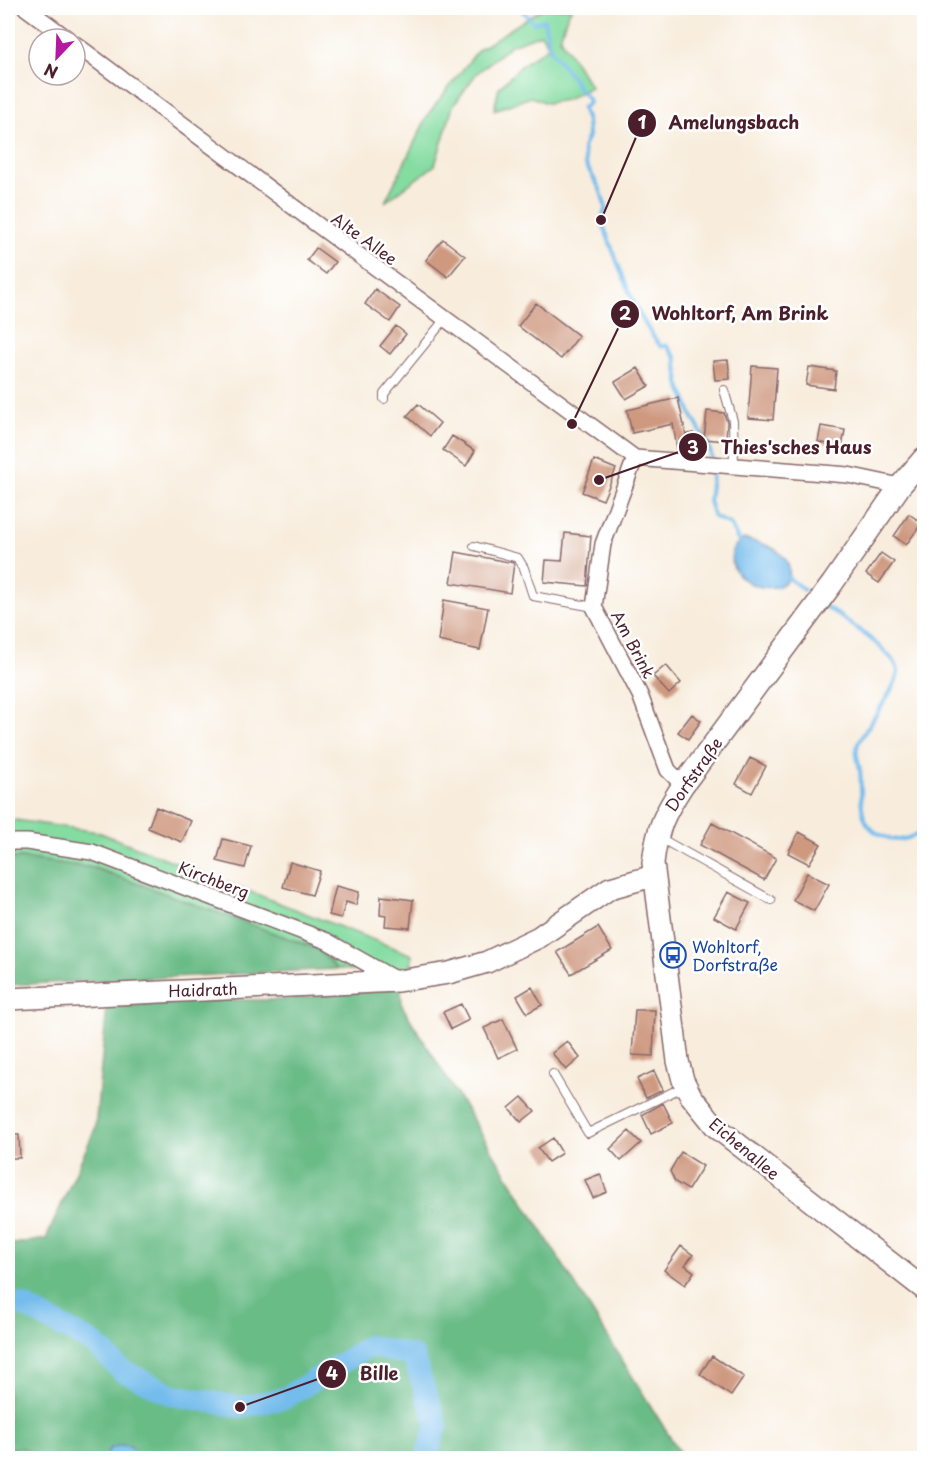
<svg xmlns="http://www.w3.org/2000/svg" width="932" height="1466" font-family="'Playpen Sans',sans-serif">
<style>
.green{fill:#84dca1;stroke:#677e66;stroke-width:1.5}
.forest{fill:#6bbc87;stroke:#5a6e59;stroke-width:1.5}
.water{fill:#73bcec;stroke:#5e6e8c;stroke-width:1.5}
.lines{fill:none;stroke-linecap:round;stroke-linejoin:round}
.stream{stroke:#73bcec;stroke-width:4}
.river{stroke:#73bcec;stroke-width:22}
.building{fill:#cf9980}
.lane-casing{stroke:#876769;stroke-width:10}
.street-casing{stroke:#876769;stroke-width:18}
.secondary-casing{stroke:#876769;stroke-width:24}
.lane{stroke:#fff;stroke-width:8}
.street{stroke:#fff;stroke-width:15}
.secondary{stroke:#fff;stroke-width:21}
.labels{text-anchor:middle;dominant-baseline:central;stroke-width:5;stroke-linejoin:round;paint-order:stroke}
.street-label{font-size:16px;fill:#4a1f2b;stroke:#fff}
.transit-label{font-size:16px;fill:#164399;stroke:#fff;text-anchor:start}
.leader{fill:none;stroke:#4a1f2b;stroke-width:2}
.callout-dot{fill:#4a1f2b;stroke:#fff;stroke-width:2}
.mark-label{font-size:18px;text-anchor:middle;font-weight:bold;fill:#fff}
.callout-label{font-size:18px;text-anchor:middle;font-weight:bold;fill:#4a1f2b;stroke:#fff;stroke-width:5;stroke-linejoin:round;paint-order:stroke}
</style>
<rect width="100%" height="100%" fill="#fff"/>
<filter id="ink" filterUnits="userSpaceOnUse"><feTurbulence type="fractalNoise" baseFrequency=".0167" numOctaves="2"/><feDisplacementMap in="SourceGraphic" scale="12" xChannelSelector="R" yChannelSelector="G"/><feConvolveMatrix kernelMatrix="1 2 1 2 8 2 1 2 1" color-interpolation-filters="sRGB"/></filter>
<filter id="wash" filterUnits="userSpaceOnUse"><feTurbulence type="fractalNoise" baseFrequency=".008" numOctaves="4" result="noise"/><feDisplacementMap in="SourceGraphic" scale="24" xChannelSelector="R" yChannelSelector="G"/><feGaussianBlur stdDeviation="1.35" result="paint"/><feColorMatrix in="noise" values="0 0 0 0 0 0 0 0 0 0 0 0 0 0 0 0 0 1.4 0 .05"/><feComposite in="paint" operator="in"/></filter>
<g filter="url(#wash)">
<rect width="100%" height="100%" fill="#f8eddd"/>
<path class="green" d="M 543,8 L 572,8 L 567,16 L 560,38 L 591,87 L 566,100 L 547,103 L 531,97 L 494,110 L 499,88 L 522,65 L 549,46 L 541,34 L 511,45 L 476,74 L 453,106 L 435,165 L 385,202 L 429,113 L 478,50 Z
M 8,819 L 98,832 L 412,955 L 411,974 L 337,969 L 317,949 L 95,868 L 21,858 L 8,859 Z
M 22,1448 L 44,1458 L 8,1458 L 8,1449 Z"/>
<path class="forest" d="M 21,858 L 94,868 L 318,949 L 337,969 L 8,985 L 8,859 Z
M 401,987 L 402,1006 L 683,1458 L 138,1458 L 138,1456 L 109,1449 L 106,1458 L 44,1458 L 22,1448 L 8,1449 L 8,1245 L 46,1239 L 95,1129 L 107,1007 L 191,1000 L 280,1000 Z"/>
<path class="water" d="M 743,539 C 758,542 780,547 787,562 C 802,597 739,595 732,562 C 730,550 734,546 743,539 Z
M 120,1445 L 130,1446 L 138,1456 L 138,1458 L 106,1458 L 109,1449 Z"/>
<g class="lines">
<path class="stream" d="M 520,8 L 534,23 L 544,20 L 550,49 L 574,80 L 578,88 L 588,99 L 589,103 L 582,108 L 587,121 L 588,136 L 583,148 L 586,165 L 600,189 L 606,208 L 601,220 C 619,263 631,310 661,347 L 666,345 L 676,358 L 679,383 L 692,416 L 708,445 L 712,458
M 713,469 L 709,501 L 714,517 L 730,524 L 740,544
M 786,576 L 804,590
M 825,606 C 840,616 899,655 898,672 C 897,688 866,727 858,744 C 854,753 859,761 860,770 C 863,793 855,824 881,835 C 894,841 902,842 915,835 L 924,840"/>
<path class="river" d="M 8,1302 L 24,1306 L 96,1345 L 121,1370 L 173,1395 L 240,1407 L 285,1398 L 369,1346 L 413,1356 L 437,1425 L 426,1458"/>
</g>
<g id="blocks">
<path class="building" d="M 443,239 L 465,256 L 448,277 L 426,260 Z
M 316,248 L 335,262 L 326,274 L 307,260 Z
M 375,289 L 400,307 L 390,322 L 365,304 Z
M 536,303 L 579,336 L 561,359 L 518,326 Z
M 396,326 L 406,334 L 390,354 L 380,346 Z
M 728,360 L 730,379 L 715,380 L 713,361 Z
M 752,366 L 777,368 L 773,420 L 748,418 Z
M 809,367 L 836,371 L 834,389 L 806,385 Z
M 638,368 L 649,386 L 626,399 L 615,382 Z
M 678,398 L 686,435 L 693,433 L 695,446 L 677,449 L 673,424 L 632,433 L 627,410 Z
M 418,404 L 440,423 L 430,436 L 407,416 Z
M 707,411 L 724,413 L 727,422 L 726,441 L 704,439 Z
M 821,426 L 845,430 L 842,447 L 818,442 Z
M 452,436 L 475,451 L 466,466 L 443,450 Z
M 594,460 L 616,469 L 603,500 L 582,492 Z
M 909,514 L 922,523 L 906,545 L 894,536 Z
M 565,533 L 591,536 L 587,586 L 544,582 L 546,560 L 562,561 Z
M 456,552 L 514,563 L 510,593 L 451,583 Z
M 881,553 L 894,562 L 879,583 L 866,574 Z
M 444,600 L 488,608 L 480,650 L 438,641 Z
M 666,665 L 681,683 L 669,694 L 653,676 Z
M 692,714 L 701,721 L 688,739 L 678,732 Z
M 750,758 L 766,766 L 752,793 L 736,784 Z
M 156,807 L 191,821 L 182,842 L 148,828 Z
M 712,823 L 776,858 L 764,880 L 700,845 Z
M 799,832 L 821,844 L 809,864 L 788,853 Z
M 223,839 L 251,846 L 245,868 L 217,861 Z
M 290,862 L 320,871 L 312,895 L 283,887 Z
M 807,873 L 829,884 L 814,911 L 793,900 Z
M 336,886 L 359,892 L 356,905 L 346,902 L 341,918 L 329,915 Z
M 728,892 L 750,903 L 736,929 L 714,917 Z
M 381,896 L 413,900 L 410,928 L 385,926 L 386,916 L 380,915 Z
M 598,927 L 612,950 L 571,974 L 557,952 Z
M 532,987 L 542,1005 L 527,1013 L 517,996 Z
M 461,1004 L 469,1020 L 451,1029 L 443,1012 Z
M 635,1010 L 655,1010 L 653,1056 L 632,1055 Z
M 503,1019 L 517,1049 L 498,1058 L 484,1028 Z
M 567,1041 L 580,1058 L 566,1070 L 552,1053 Z
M 654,1071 L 663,1090 L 646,1098 L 637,1079 Z
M 522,1097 L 535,1111 L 521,1122 L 509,1108 Z
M 663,1103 L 673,1123 L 651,1134 L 642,1115 Z
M 629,1131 L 641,1143 L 621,1161 L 610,1149 Z
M 8,1135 L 19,1135 L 20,1158 L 8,1158 Z
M 553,1138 L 562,1153 L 548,1162 L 538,1148 Z
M 681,1152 L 703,1166 L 688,1190 L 675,1182 L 670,1171 Z
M 600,1174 L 607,1192 L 593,1198 L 585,1180 Z
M 681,1246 L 693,1255 L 685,1265 L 694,1272 L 685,1285 L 664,1270 Z
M 712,1356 L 744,1377 L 731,1396 L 700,1374 Z"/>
</g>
</g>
<g filter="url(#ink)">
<use href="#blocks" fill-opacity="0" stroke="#876769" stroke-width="1.5"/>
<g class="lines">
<g class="lane-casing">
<path id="lane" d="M 724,390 L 733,421 L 734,465
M 384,399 L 384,394 L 445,319
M 474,546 L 518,558 L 524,568 L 533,596 L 594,607
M 660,838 L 771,900
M 553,1074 L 588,1133 L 685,1086"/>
</g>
<g class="street-casing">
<path id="street" d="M 26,8 L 68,39
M 75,44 L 315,223 L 635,458
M 635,458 L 603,544 L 594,607 L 640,695 L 668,770 L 683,785
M 635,458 L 848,475 L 900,486
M 8,842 L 27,842 L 92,852 L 327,941 L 398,981"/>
</g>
<g class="secondary-casing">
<path id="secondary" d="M 924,458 L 900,486 L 832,584 L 683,785 C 664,814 657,828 653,863 L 678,1061 L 683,1080 L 691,1096 L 716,1127 L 924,1289
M 8,999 L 398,981 L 449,973 L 487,962 L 539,937 L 610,888 L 653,876"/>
</g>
<use href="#lane" class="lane"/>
<use href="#street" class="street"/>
<use href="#secondary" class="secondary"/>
</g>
</g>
<defs>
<g id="bus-ring" transform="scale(1.35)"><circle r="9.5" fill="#fff" stroke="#1a4fb4" stroke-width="1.5"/><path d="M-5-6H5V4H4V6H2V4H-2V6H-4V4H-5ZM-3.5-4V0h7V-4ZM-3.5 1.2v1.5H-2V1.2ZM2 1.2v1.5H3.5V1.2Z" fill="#1a4fb4"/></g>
</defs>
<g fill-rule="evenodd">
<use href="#bus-ring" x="673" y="955"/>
</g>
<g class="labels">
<g class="street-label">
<text transform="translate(365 238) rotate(36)">Alte Allee</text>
<text transform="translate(634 644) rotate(62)">Am Brink</text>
<text transform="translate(693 774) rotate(-55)">Dorfstraße</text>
<text transform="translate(214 879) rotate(21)">Kirchberg</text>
<text transform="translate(203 989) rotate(-2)">Haidrath</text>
<text transform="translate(745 1148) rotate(40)">Eichenallee</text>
</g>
<g class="transit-label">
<text x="692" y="946">Wohltorf,<tspan x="692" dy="18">Dorfstraße</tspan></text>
</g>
</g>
<path class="leader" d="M601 220L642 123M572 424L625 314M599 480L693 447M240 1407L332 1374"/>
<g class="callout-dot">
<circle cx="601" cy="220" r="6"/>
<circle cx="572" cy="424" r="6"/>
<circle cx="599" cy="480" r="6"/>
<circle cx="240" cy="1407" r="6"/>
<circle cx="642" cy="123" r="15"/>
<circle cx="625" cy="314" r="15"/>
<circle cx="693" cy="447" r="15"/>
<circle cx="332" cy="1374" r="15"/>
</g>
<g class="mark-label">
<text x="642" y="129">1</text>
<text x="625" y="320">2</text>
<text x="693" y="454">3</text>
<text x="332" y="1380">4</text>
</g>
<g class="callout-label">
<text x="734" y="129">Amelungsbach</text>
<text x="740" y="320">Wohltorf, Am Brink</text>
<text x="796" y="454">Thies'sches Haus</text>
<text x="379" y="1380">Bille</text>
</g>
<rect width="932" height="1466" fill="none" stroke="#fff" stroke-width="30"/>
<g transform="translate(57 57) rotate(203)"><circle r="28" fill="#ffffff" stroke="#b7a5aa" stroke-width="1.5"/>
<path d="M0-4.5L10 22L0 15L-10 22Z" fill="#b5179e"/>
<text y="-9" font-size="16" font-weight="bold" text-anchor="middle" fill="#4a1f2b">N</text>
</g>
</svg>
